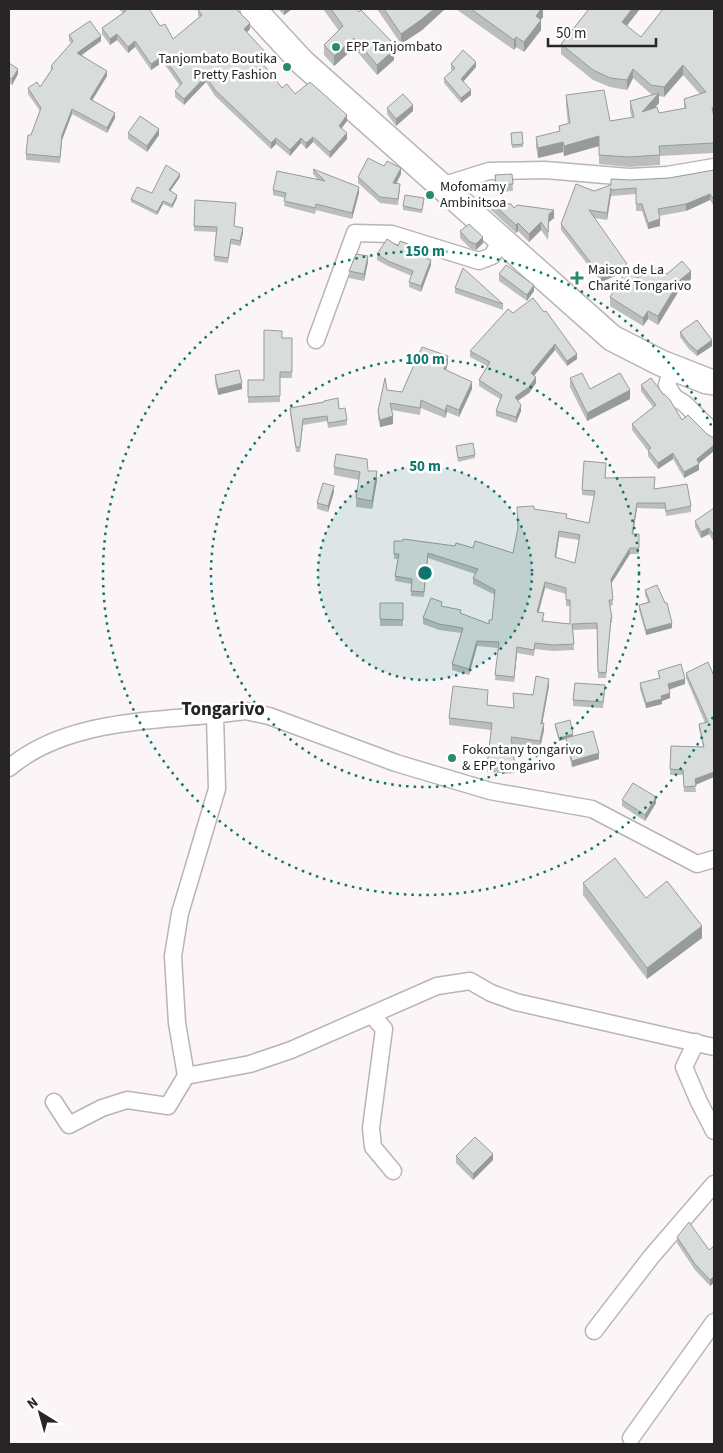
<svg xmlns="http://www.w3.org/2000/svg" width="723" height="1453" font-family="'Source Sans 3',sans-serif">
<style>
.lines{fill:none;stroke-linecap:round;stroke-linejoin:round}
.minor-casing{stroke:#b9b4b5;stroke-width:19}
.primary-casing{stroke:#b9b4b5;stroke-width:28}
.minor{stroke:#fff;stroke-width:16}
.primary{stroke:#fff;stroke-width:25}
.wall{fill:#babebc;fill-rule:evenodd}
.shaded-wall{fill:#979b99}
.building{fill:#d8dddb;stroke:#979b99;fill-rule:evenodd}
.ring{fill:none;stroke:#0f766e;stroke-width:2.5;stroke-dasharray:2.5 5}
.poi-dot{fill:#298c67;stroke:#fff;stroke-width:2}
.labels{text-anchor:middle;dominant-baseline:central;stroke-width:5;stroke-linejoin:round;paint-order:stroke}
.poi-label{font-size:14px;fill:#272526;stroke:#fff;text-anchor:start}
.district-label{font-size:19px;font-weight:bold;fill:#272526;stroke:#fff}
.centre{fill:#0f766e;stroke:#fff;stroke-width:2.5}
.ring-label{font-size:15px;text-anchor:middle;font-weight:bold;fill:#0f766e;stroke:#fff;stroke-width:5;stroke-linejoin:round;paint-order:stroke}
</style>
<rect width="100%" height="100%" fill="#fbf5f7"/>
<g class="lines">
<g class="minor-casing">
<path id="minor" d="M 441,186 L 489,171 L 545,170 L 629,177 L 667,175 L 714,167
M 316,340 L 355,233 L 392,234 L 479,261 L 492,256 L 501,240
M 672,367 L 667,385 L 674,397 L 685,404 L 714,433
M 9,768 C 71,715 169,722 245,711 L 269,716 L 396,763 L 490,791 L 592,809 L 697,864 L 714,859
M 373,1016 L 384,1029 L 371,1128 L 373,1147 L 393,1171
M 696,1042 L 684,1067 L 699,1102 L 714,1131
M 186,1076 L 250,1064 L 291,1050 L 437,986 L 470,981 L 491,993 L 516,1002 L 714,1047
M 54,1102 L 69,1125 L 102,1108 L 127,1100 L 168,1106 L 186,1076 L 177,1023 L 173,956 L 180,913 L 217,789 L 215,715
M 594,1331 L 651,1257 L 714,1184
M 631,1438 L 714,1322"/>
</g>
<g class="primary-casing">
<path id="primary" d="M 253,9 L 302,62 L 612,338 L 661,363 L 707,381 L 714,382"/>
</g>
<use href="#minor" class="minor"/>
<use href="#primary" class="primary"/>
</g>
<path class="wall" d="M 119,9 L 149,9 L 160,26 L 173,39 L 199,17 L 198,15 L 198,10 L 250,29 L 247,32 L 267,60 L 262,64 L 282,88 L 347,121 L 341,128 L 347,139 L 330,158 L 313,142 L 306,149 L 301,143 L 290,156 L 276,144 L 271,149 L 215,96 L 206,82 L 184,105 L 175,97 L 175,91 L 180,86 L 163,62 L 151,70 L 135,47 L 128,53 L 117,40 L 110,45 L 102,34 L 102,28 L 123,13 Z
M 278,9 L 292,9 L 284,15 Z
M 323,9 L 357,9 L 391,46 L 394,60 L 377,75 L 354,48 L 334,66 L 324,55 L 324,45 L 339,31 Z
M 377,9 L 445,9 L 422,30 L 401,44 Z
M 456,9 L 543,9 L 543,17 L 541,20 L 541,30 L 524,52 L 516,47 L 514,50 Z
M 587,9 L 640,9 L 626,26 L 641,37 L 714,9 L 714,153 L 660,156 L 660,165 L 629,167 L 599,164 L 599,146 L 564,156 L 563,152 L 538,158 L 536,147 L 536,137 L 559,132 L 559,126 L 568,124 L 566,105 L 566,95 L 610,121 L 632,118 L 630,111 L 630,101 L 652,95 L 633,78 L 627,90 L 610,87 L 593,80 L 561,54 L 561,44 L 588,10 ZM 683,75 L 700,94 L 684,99 L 684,108 L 659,113 L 654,108 L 659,103 L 659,96 L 664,97 Z
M 69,35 L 101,41 L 82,55 L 107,76 L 92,100 L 115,118 L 107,133 L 72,114 L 62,140 L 60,163 L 26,160 L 26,154 L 31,135 L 40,111 L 28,94 L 28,88 L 40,87 L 51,70 L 51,66 L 71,43 L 69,41 Z
M 9,63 L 18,74 L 12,85 L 9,83 Z
M 451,64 L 476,67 L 463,82 L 471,95 L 461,103 L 444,83 L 444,78 L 452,71 L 451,69 Z
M 387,108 L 413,111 L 396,126 L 387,114 Z
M 522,132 L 523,147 L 512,148 L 511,133 Z
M 128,133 L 159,135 L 147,152 L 128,139 Z
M 384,166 L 401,174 L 396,184 L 400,190 L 398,205 L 380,203 L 358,183 L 358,177 Z
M 313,169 L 359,193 L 352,219 L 316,210 L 315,214 L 284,206 L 285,198 L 273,195 L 273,190 L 318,180 L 313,174 Z
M 714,170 L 714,206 L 710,200 L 686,211 L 659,216 L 660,226 L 648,229 L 642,211 L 636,211 L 636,194 L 611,196 L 611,195 L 607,220 L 594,218 L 627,271 L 601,282 L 561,230 L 561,224 L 594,191 L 611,186 L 611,179 L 630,180 L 669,178 Z
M 512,174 L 513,191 L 496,192 L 495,175 Z
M 180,177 L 170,191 L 177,198 L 172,208 L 163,204 L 157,215 L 131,202 L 131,199 L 152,193 Z
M 195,200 L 236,208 L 234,226 L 243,233 L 240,246 L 231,244 L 228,263 L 214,261 L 216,232 L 194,231 Z
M 424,201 L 422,213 L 403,210 L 403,206 Z
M 491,202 L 554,218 L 549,222 L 548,240 L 541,230 L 529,242 L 518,231 L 516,233 L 491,210 Z
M 460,231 L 483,243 L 476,250 L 470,248 L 460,238 Z
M 398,246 L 411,250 L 410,252 L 431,265 L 421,292 L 409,287 L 409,282 L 412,276 L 388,266 L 377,260 L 377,254 Z
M 368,262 L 364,281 L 349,278 L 349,271 Z
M 499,274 L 534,291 L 527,301 L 499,281 Z
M 667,274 L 691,279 L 680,289 L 658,325 L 648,319 L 643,326 L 610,306 L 610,297 L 637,278 Z
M 455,288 L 503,304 L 503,310 L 455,293 Z
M 513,313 L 577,359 L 567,366 L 555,350 L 534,376 L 536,383 L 529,393 L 518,401 L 521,411 L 516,423 L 496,416 L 496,411 L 500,399 L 479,386 L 479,380 L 487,366 L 470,357 L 470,351 Z
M 680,332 L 712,346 L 697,356 L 688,348 L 680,337 Z
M 282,338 L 292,338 L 292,378 L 280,378 L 280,402 L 248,403 L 248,380 L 264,380 Z
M 448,363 L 446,370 L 472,389 L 459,417 L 447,412 L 445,418 L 421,408 L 420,415 L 392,410 L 393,424 L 380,427 L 378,418 L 378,411 L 387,390 L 402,392 Z
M 215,375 L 242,389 L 218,395 L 215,382 Z
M 570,378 L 590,389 L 630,399 L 587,421 L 570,387 Z
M 641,385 L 682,420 L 712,437 L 714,437 L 714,451 L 699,463 L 699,470 L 684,478 L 673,459 L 658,469 L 648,456 L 648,451 L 632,430 L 632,424 L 653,407 L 641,391 Z
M 324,402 L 339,409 L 347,420 L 347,425 L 328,428 L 327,421 L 303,425 L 300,452 L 296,452 L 290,413 L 290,408 Z
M 456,446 L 475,455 L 475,458 L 458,462 Z
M 334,467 L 368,471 L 377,480 L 372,509 L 356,507 L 356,498 L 359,480 L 334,475 Z
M 606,468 L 605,478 L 655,489 L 691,506 L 691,512 L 666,516 L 665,509 L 637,508 L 633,534 L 639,534 L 639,554 L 630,554 L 611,584 L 613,605 L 610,606 L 612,618 L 612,623 L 611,623 L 606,678 L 598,678 L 597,629 L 573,630 L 574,650 L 553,651 L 535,649 L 534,656 L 517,653 L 514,682 L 495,680 L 498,648 L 477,646 L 469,675 L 452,670 L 452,664 L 461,633 L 439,630 L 423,624 L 423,618 L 442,607 L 489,624 L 492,620 L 495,595 L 473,584 L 473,578 L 475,574 L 428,558 L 424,597 L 411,596 L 411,584 L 395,581 L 395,576 L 398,559 L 394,559 L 394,541 L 473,548 L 513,553 L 534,509 L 567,518 L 589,523 L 594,496 L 582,495 L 582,490 ZM 559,537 L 579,540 L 575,563 L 556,558 ZM 545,588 L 566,594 L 566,606 L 570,606 L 570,624 L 543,621 L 544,619 L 539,612 Z
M 334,492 L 328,512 L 317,509 L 317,503 Z
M 714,508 L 714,542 L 709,534 L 701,538 L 695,527 L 695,521 Z
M 645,590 L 672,628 L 646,635 L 639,610 L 639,605 L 648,602 L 645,595 Z
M 380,603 L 403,603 L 403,626 L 380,626 Z
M 658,671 L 685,684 L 669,689 L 670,698 L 662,701 L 662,704 L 646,708 L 640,689 L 640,683 L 659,678 Z
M 686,673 L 714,676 L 714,777 L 695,785 L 696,792 L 684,792 L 683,775 L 670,775 L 671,746 L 703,747 L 699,729 L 699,724 L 705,723 L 686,678 Z
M 549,686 L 542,723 L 544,730 L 540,748 L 512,744 L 515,766 L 515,773 L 502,774 L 502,773 L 487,772 L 491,730 L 449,725 L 449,718 L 488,697 L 487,705 L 514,708 L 513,693 L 533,695 Z
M 605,692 L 603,708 L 573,706 L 573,700 Z
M 555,724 L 599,759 L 572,767 L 566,744 L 566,739 L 559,741 L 555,727 Z
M 622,800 L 656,803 L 645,821 L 622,806 Z
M 583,883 L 646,898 L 702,938 L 647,979 L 583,895 Z
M 456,1156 L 493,1160 L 473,1180 L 456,1163 Z
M 677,1237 L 709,1250 L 714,1246 L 710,1286 L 695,1270 L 677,1243 Z"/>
<path class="shaded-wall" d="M 284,9 L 292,9 L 284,15 Z
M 434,9 L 445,9 L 422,30 L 401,44 L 401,34 Z
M 541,9 L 543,9 L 543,17 L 536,26 L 536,16 Z
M 632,9 L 640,9 L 622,32 L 622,22 Z
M 541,20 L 541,30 L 524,52 L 524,42 Z
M 250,23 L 250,29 L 244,35 L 244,29 Z
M 117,34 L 117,40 L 110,45 L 110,39 Z
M 101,36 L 101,41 L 77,58 L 77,53 Z
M 516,37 L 516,47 L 514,50 L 514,40 Z
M 354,38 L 354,48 L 334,66 L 334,56 Z
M 135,41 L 135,47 L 128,53 L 128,47 Z
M 394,50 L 394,60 L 377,75 L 377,65 Z
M 267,54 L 267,60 L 260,66 L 260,60 Z
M 163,56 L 163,62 L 151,70 L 151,64 Z
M 476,62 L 476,67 L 461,84 L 461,79 Z
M 683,65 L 683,75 L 664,97 L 664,87 Z
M 18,69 L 18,74 L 12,85 L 12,79 Z
M 633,69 L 633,78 L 627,90 L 627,80 Z
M 107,71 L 107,76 L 90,104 L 90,99 Z
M 206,76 L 206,82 L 184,105 L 184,99 Z
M 471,90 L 471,95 L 461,103 L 461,98 Z
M 659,93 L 659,103 L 642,122 L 642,112 Z
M 413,105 L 413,111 L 396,126 L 396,119 Z
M 714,107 L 714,117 L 712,108 Z
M 72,109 L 72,114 L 62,140 L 60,163 L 62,135 Z
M 115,113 L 115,118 L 107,133 L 107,128 Z
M 347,115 L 347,121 L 339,132 L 339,126 Z
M 159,129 L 159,135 L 147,152 L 147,146 Z
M 347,133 L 347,139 L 330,158 L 330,152 Z
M 599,136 L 599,146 L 564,156 L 564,146 Z
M 313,137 L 313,142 L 306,149 L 306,143 Z
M 276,138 L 276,144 L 271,149 L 271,143 Z
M 301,138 L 301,143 L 290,156 L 290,150 Z
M 563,142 L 563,152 L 538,158 L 538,148 Z
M 401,168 L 401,174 L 393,190 L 393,183 Z
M 180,174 L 180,177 L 169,193 L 169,190 Z
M 359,187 L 359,193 L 352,219 L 352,213 Z
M 611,188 L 611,195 L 607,220 L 607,213 Z
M 710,194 L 710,200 L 686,211 L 686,204 Z
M 177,195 L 177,198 L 172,208 L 172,205 Z
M 163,201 L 163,204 L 157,215 L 157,212 Z
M 554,210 L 554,218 L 549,222 L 548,240 L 549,214 Z
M 660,219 L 660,226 L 648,229 L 648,223 Z
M 541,222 L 541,230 L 529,242 L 529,234 Z
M 518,223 L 518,231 L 516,233 L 516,225 Z
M 243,228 L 243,233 L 240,246 L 240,241 Z
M 483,237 L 483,243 L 476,250 L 476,244 Z
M 368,256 L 368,262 L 364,281 L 364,274 Z
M 431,260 L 431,265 L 421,292 L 421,286 Z
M 627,264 L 627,271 L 601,282 L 601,276 Z
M 691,271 L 691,279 L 680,289 L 658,325 L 658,316 L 680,280 Z
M 534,285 L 534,291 L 527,301 L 527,295 Z
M 648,311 L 648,319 L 643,326 L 643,318 Z
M 712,340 L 712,346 L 697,356 L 697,351 Z
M 555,344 L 555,350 L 531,379 L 531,373 Z
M 577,354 L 577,359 L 567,366 L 567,361 Z
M 448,356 L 448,363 L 444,376 L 444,369 Z
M 536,377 L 536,383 L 529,393 L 515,402 L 515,397 Z
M 472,382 L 472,389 L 459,417 L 459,410 Z
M 242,383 L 242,389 L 218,395 L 218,389 Z
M 630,390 L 630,399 L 587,421 L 587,413 Z
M 447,405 L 447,412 L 445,418 L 445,411 Z
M 521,405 L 521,411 L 516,423 L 516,417 Z
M 393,416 L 393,424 L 380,427 L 380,420 Z
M 714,445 L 714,451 L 698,464 L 699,464 L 699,470 L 684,478 L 684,472 L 697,459 Z
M 673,453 L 673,459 L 658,469 L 658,463 Z
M 377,471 L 377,480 L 372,509 L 372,501 Z
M 334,486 L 334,492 L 328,512 L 328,506 Z
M 637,503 L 637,508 L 632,540 L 632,534 Z
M 709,528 L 709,534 L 701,538 L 701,532 Z
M 559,531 L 559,537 L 555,563 L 555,557 Z
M 630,548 L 630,554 L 611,584 L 611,579 Z
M 545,582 L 545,588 L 537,617 L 537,612 Z
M 672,623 L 672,628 L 646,635 L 646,630 Z
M 477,641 L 477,646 L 469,675 L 469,669 Z
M 517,647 L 517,653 L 514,682 L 514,677 Z
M 549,679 L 549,686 L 541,731 L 541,724 Z
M 685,679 L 685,684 L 668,690 L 668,684 Z
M 670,693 L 670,698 L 662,701 L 662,704 L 646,708 L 646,703 L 661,696 Z
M 544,723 L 544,730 L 540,748 L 540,741 Z
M 573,734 L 573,737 L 559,741 L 559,738 Z
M 599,753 L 599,759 L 572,767 L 572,761 Z
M 714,772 L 714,777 L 695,785 L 695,779 Z
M 656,797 L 656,803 L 645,821 L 645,815 Z
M 702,926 L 702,938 L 647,979 L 647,968 Z
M 493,1154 L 493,1160 L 473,1180 L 473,1174 Z
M 714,1276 L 714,1283 L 710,1286 L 710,1280 Z"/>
<path class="building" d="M 124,9 L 149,9 L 160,26 L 165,24 L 173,39 L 202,15 L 198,10 L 199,9 L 236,9 L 250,23 L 244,29 L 267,54 L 260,60 L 282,88 L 287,84 L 295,94 L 310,82 L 347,115 L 339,126 L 347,133 L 330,152 L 313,137 L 306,143 L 301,138 L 290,150 L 276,138 L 271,143 L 215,90 L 206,76 L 184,99 L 175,91 L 182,83 L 163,56 L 151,64 L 135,41 L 128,47 L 117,34 L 110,39 L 102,28 L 126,11 Z
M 331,9 L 357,9 L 359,12 L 361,10 L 391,41 L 388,43 L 394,50 L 377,65 L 354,38 L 334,56 L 324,45 L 343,26 Z
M 384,9 L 434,9 L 422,19 L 401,34 Z
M 471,9 L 541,9 L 536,16 L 541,20 L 524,42 L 516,37 L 514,40 Z
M 589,9 L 632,9 L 622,22 L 641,37 L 663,9 L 714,9 L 714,107 L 712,108 L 714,117 L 714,143 L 659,146 L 660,155 L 629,157 L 599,155 L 599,136 L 564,146 L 563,142 L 538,148 L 536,137 L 560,131 L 559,126 L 570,123 L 566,95 L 604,90 L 610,121 L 634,117 L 630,101 L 659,93 L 642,112 L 657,107 L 659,113 L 686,108 L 684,99 L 706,92 L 683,65 L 664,87 L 651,85 L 633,69 L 627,80 L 610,78 L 593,70 L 561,44 Z
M 90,21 L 101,36 L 77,53 L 107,71 L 90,99 L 115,113 L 107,128 L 72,109 L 62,135 L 60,157 L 26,154 L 28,135 L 31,135 L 41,108 L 28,88 L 37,82 L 40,87 L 53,68 L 51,66 L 73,41 L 69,35 Z
M 463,50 L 476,62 L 461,79 L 471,90 L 461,98 L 444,78 L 455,68 L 451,64 Z
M 9,63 L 18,69 L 12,79 L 9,77 Z
M 403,94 L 413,105 L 396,119 L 387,108 Z
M 140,116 L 159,129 L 147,146 L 128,133 Z
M 522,132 L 523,144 L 512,145 L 511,133 Z
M 368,158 L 384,166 L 387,161 L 401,168 L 393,183 L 400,184 L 398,199 L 380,197 L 358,177 Z
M 166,165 L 180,174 L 169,190 L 177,195 L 172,205 L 163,201 L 157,212 L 131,199 L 137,187 L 152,193 Z
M 313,169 L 359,187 L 352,213 L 316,204 L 315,208 L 284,201 L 286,193 L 273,190 L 277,171 L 325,181 Z
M 714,170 L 714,200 L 710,194 L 686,204 L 658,209 L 660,219 L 648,223 L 642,204 L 636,204 L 636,188 L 611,190 L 611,188 L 607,213 L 589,210 L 627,264 L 601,276 L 561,224 L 576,184 L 594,191 L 611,185 L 611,179 L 630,180 L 669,178 Z
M 512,174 L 513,184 L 496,185 L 495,175 Z
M 405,195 L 424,198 L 422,210 L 403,206 Z
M 195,200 L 236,203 L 234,226 L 243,228 L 240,241 L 231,239 L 228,258 L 214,256 L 217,227 L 194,226 Z
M 491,202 L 511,204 L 514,208 L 517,205 L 554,210 L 549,214 L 548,232 L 541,222 L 529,234 L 518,223 L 516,225 Z
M 469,224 L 483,237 L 476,244 L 470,242 L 460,231 Z
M 387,239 L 398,246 L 400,241 L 411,245 L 409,251 L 431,260 L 421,286 L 409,282 L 413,271 L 388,261 L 377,254 Z
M 356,254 L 368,256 L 364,274 L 349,271 Z
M 682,261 L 691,271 L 680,280 L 658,316 L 648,311 L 643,318 L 610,297 L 629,266 L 637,278 L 657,267 L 667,274 Z
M 506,265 L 534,285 L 527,295 L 499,274 Z
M 463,268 L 503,304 L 455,288 Z
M 533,298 L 544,312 L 546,311 L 577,354 L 567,361 L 555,344 L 531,373 L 536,377 L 529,387 L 515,397 L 521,405 L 516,417 L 496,411 L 502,395 L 479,380 L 490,362 L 470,351 L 508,309 L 513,313 Z
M 697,320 L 712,340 L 697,351 L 688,343 L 680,332 Z
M 264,330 L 282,331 L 282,338 L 292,338 L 292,372 L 280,372 L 280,396 L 248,397 L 248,380 L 264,380 Z
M 422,347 L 448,356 L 444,369 L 472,382 L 459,410 L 447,405 L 445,411 L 421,400 L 420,408 L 390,403 L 393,416 L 380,420 L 378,411 L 385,378 L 387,390 L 402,392 Z
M 239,370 L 242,383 L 218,389 L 215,375 Z
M 582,373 L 590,389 L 620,373 L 630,390 L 587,413 L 570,378 Z
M 651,378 L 663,394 L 664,394 L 670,400 L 682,420 L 688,415 L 707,434 L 712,437 L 714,437 L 714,445 L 697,459 L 699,464 L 684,472 L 673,453 L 658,463 L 648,450 L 651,448 L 632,424 L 656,405 L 641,385 Z
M 338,398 L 339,409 L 345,408 L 347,420 L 328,423 L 327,416 L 303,419 L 300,447 L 296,447 L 290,408 L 324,402 L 324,401 Z
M 473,443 L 475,455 L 458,458 L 456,446 Z
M 336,454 L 367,459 L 368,471 L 377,471 L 372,501 L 356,498 L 360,472 L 334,467 Z
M 584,461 L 606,463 L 605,478 L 655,477 L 654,489 L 687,484 L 691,506 L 666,511 L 665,503 L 637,503 L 632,534 L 639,534 L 639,548 L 630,548 L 611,579 L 613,600 L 609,600 L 612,618 L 611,618 L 606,673 L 598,672 L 597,623 L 572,624 L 574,644 L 553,645 L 535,643 L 534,650 L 517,647 L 514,677 L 495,675 L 499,642 L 477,641 L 469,669 L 452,664 L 463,628 L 439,624 L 423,618 L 431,598 L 442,602 L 441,606 L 461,610 L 460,613 L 489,624 L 489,620 L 492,620 L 495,590 L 473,578 L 478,569 L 428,553 L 424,592 L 411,591 L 412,579 L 395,576 L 399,554 L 394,554 L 394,541 L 403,541 L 403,539 L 455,546 L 456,543 L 473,548 L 475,541 L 513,553 L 518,528 L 517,507 L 534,506 L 534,509 L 567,514 L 566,518 L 589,523 L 595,491 L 582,490 ZM 559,531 L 580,535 L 575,563 L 555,557 ZM 545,582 L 566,588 L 566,600 L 570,600 L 570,624 L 542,621 L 544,613 L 537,612 Z
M 323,483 L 334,486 L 328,506 L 317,503 Z
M 714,508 L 714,536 L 709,528 L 701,532 L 695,521 Z
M 657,585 L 665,603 L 667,603 L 672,623 L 646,630 L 639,605 L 650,602 L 645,590 Z
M 380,603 L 403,603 L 403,620 L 380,619 Z
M 708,662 L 714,676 L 714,772 L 695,779 L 696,786 L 684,787 L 683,770 L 670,769 L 671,746 L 704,747 L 699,724 L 708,722 L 686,673 Z
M 681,664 L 685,679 L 668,684 L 670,693 L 661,696 L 662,699 L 646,703 L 640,683 L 660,678 L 658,671 Z
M 536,676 L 549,679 L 541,724 L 544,723 L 540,741 L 511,737 L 515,766 L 502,767 L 502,766 L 487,765 L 492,723 L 449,718 L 453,686 L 488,690 L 487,705 L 514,708 L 513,693 L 533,695 Z
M 575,683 L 605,685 L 603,702 L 573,700 Z
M 570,720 L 573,734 L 559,738 L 555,724 Z
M 593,731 L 599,753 L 572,761 L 566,738 Z
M 633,783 L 656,797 L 645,815 L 622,800 Z
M 615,858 L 646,898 L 667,881 L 702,926 L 647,968 L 583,883 Z
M 475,1137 L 493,1154 L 473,1174 L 456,1156 Z
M 689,1222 L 709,1250 L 714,1246 L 714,1276 L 710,1280 L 695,1264 L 677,1237 Z"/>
<circle cx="425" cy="573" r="107" fill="#0f766e" fill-opacity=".12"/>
<g class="ring">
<circle cx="425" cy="573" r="107"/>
<circle cx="425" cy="573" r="214"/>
<path d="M713 717A322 322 0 1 1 713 429"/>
</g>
<g class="poi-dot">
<circle cx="336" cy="47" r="5"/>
<circle cx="287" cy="67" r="5"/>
<circle cx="430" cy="195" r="5"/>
<path d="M574.5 270.5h5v5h5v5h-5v5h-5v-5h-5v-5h5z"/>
<circle cx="452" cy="758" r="5"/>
</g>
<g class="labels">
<g class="poi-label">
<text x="346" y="47">EPP Tanjombato</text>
<text x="277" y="59" text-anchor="end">Tanjombato Boutika<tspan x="277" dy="16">Pretty Fashion</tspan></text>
<text x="440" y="187">Mofomamy<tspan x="440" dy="16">Ambinitsoa</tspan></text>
<text x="588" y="270">Maison de La<tspan x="588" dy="16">Charité Tongarivo</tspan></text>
<text x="462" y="750">Fokontany tongarivo<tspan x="462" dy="16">&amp; EPP tongarivo</tspan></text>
</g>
<g class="district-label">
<text x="223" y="709">Tongarivo</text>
</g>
</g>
<circle cx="425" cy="573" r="8" class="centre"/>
<g class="ring-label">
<text x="425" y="256">150 m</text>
<text x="425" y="364">100 m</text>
<text x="425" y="471">50 m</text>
</g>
<rect width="723" height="1453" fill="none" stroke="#272526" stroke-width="20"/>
<g transform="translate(40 1413) rotate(323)" stroke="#ffffff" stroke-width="4" paint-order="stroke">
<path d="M0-4L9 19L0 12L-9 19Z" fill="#272526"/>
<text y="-8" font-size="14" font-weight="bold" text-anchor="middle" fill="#272526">N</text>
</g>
<path d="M548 38v8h108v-8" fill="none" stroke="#272526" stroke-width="2.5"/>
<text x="556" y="38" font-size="15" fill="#272526" stroke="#ffffff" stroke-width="4" paint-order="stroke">50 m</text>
</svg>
